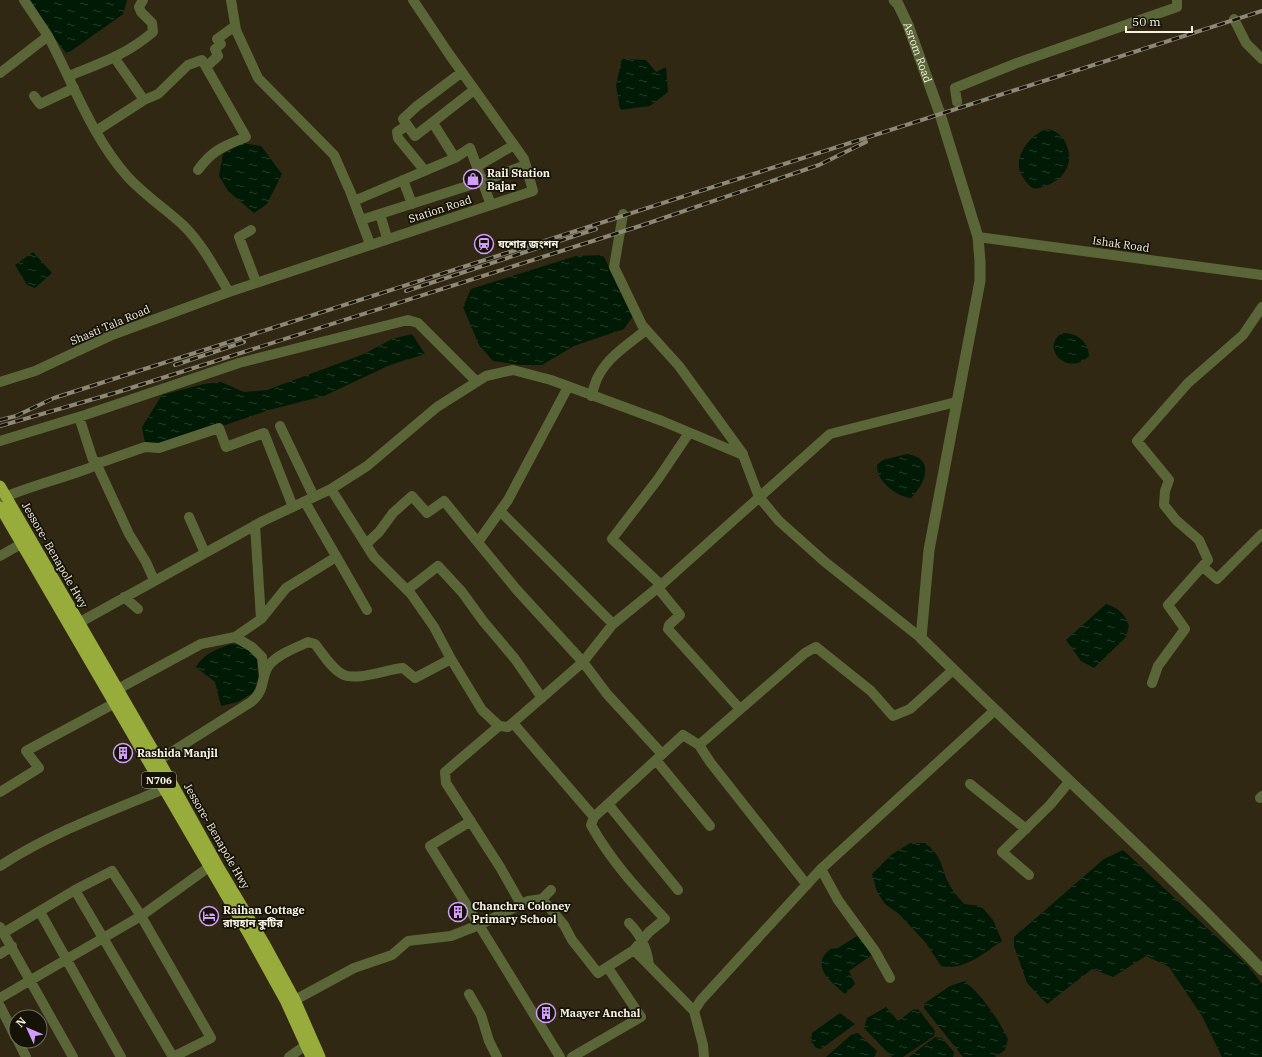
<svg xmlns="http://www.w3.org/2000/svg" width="1262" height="1057" font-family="'IBM Plex Serif','Noto Sans Bengali',serif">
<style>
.water{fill:url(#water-ripples)}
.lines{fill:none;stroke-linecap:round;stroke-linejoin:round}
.minor{stroke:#5b6638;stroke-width:10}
.tertiary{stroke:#5b6638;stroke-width:11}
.trunk{stroke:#97ac3a;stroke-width:11}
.rail-casing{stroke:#8f8876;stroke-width:4}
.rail{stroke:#151208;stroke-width:2.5;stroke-dasharray:8;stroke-linecap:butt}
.labels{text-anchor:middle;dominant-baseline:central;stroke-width:3.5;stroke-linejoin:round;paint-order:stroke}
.shield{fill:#151208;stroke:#b3afa2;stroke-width:1}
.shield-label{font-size:10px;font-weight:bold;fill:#f7f2e4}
.street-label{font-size:11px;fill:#f7f2e4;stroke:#151208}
.poi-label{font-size:11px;font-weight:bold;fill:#f7f2e4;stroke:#151208;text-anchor:start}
</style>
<defs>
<pattern id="water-ripples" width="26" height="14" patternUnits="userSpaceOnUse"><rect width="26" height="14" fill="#001a05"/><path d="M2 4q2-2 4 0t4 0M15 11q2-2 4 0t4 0" fill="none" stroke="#263c29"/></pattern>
</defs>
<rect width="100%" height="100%" fill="#302812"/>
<path class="water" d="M 28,0 L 127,0 L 123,14 L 67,54 L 45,26 Z
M 622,59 L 646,60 L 656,72 L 666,67 L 668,92 L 650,106 L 620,110 L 616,85 Z
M 1048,129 C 1056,131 1062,135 1066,144 C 1075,163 1064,180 1045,186 C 1041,188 1037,189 1033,188 C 1027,185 1024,178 1021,174 C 1012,157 1032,132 1048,129 Z
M 242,143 L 261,146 L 282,174 L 267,204 L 254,213 L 228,191 L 219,176 L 223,154 Z
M 33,252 L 52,273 L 35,288 L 27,285 L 15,265 Z
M 603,255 L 633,316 L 624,329 L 574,346 L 542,365 L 520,365 L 493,361 L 479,345 L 463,307 L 471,289 L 576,256 Z
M 1062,333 C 1075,332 1089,341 1089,356 C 1066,378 1040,347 1062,333 Z
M 412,334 L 425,354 L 390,365 L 324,396 L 269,410 L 167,445 L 145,443 L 142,427 L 162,395 L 204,384 L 221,382 L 244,392 L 267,390 L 364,354 L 392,339 Z
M 907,454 C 936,458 925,484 911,498 C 896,496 876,481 877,465 L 883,460 Z
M 1106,604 C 1118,608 1125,613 1129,626 L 1126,637 L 1094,668 L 1081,661 L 1066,640 Z
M 231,644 L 243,645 L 257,656 L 258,678 L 254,692 L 238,702 L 221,706 L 215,682 L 196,667 C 203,654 217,649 231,644 Z
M 910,843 L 925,843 C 941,856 940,862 947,880 C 951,889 958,897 964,904 L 981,906 L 993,920 L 1002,941 C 984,953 964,971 941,966 L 926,943 L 899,914 L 885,904 L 877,892 L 872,874 L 891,855 Z
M 1123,850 L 1248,966 L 1262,984 L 1262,1057 L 1222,1057 L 1202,1016 L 1169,967 L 1146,956 L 1113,977 L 1092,969 L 1047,1004 L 1027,983 L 1014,946 L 1014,937 L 1104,859 Z
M 857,936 L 870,950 L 872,955 L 849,971 L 855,984 L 845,994 C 836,986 818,973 822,960 C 823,956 827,952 830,949 L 838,948 Z
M 965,981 C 983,997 997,1017 1008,1039 L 1005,1050 L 995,1057 L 963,1057 L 924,1008 L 925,1003 L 950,986 Z
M 886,1007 L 898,1021 L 914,1009 L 919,1010 L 935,1031 L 934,1036 L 903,1057 L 892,1057 L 864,1028 L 867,1018 Z
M 840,1013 L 855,1024 L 821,1049 L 816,1048 L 811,1041 L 812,1033 Z
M 858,1033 L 877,1051 L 874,1057 L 826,1057 L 852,1034 Z
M 935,1037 L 942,1038 L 954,1052 L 953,1057 L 909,1057 Z"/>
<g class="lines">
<path class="minor" d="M 231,0 L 236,30 L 258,78 L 334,155 L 350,191 L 370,244
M 1234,19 L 1246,43 L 1262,59
M 48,36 C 73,83 91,135 127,176 C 144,195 166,209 184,226 C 203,245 215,269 229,292
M 206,67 L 218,56 L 215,49 L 221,44 L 217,39 L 235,26
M 462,72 L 417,106 L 403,119 L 415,136 L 474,90
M 0,73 L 48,36 L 24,0
M 69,76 C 101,63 126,55 153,32 L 152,23 L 141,12 L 139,7 L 143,0
M 34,96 L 40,104 L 74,88
M 144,100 L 158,94 L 188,65 L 202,60 L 246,137 C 224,146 212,150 198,170
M 957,102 L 955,88 L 1017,63 L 1177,7 L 1177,0
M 433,123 L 455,158 L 470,148 L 491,205
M 406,126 L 397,132 L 398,138 L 425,171
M 96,131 L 144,100 L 114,57
M 478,166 L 514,145
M 403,180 L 412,204
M 354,201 L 455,158
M 380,214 L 387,238
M 623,214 L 614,267 L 642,325 L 679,366 L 743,454
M 361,220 L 483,181 L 526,165
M 251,230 L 239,237 L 256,282
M 978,237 L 1262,275
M 0,382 L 35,371 L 112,335 L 229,292 L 533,191 L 524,159 L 449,54 L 413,0
M 591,396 C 594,389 595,381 599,375 C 609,356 630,343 646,330
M 79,417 L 93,460 L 99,463 L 145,447 L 159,448 L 219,428 L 226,447 L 264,433 L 293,507
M 280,426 L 314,497
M 0,441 L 85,415 L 239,363 L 408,320 L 418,323 L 477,382
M 331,489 L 374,557 L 411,594 L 434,627 L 451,659 L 482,710 L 499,726 L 508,727 L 583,662 L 613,624 L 661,585 L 830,434 L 956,402
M 0,499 C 32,485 65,478 97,465 L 129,534 L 146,562 L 154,580
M 305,502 L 367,610
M 501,512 L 613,624
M 189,517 L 205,553
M 255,525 L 261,619
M 478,542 L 508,500 L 568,387
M 366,544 L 379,532 L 393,513 L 412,496 L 427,513 L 444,501 L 516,589 L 583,662 L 607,694 L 662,754
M 0,556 L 28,540
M 1203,567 L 1217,579 L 1262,534
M 661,585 L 612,539 L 658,479 L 689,433
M 658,588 L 680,615 L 669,625 L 668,629 L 740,709
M 407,590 L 438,566 L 462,592 L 483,621 L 515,659 L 542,698
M 124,597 L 138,609
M 73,626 L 263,521 L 331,489 L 367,466 L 437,407 L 486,376 L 513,370 L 551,380 L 662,421 L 743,455 L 759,497 L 779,521 L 825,562 L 921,638
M 235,637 L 252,647 L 262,657 L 264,675
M 1152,683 L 1158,666 L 1185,629 L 1168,605 L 1208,560 L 1199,540 L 1176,520 L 1164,505 L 1165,491 L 1169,480 L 1137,441 L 1188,383 L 1243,335 L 1262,307
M 118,689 L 201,644 L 235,637 L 261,619 L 286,588 L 336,557
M 513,723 L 594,817 L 683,735 L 699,745 L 710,762 L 807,885
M 499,726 L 445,772 L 446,783 L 500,867 L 521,904
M 699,745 L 805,653 L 816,647 L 871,691 L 893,716 L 910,709 L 953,670
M 159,760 L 251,702 C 267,689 260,676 270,664 C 280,653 296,648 308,642 L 315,644 C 323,654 331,668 342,674 C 355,682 388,669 403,668 L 415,678 L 451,659
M 656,760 L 710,826
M 970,784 L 1026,829
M 0,792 L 39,768 L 26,751 L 115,703
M 1260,798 L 1262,796
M 608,804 L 678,890
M 594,817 L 591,825 C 611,861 637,889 665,919 L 649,932 L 634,950
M 471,821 L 430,846 L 479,925 L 528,901 L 542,899 L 564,925 L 572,940 L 598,973 L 634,950 L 694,1011
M 0,866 C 51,833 108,812 164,789
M 821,869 L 838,900 L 875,951 L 890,978
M 1029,875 L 1002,852 L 1050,805 L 1069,782
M 75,890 L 173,1057
M 542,899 L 551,890
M 40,912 L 121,1057
M 629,923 C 641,935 647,948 649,965
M 0,927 L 73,1057
M 0,954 L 12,946
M 469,994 L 481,1015 L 489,1041 L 497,1057
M 0,998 L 141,916 L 112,871 L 75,890 L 5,932
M 295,1000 L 354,968 L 392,955 L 408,941 L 451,936 L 479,925 L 560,1057
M 0,1006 L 16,1038
M 18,1041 L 26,1057
M 173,1057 L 211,1038 L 141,916 L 209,867
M 289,1057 L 306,1045
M 572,1057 L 641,1017 L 608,968
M 704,1057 L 703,1045 L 694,1011 L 701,1000 L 821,869 L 994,711"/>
<path class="tertiary" id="s1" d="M 894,0 L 898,4 L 908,25 L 940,114 L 978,237 L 980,261 L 980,281 L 929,550 L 921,638 C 1034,750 1152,855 1262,970"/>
<path class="trunk" d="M 0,486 L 159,760 L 218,866 L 264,943 L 295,1000 L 320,1057
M 0,507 L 249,935 L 285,1000 L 311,1057"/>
<g class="rail-casing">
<path id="rail" d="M 406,291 L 596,229
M 175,365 L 244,342
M 0,420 L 16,416 L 54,398 L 1262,11
M 0,426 L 118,392 L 643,225 L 819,165 L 866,142"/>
</g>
<use href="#rail" class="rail"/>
</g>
<defs>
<g id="shop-ring" transform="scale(1)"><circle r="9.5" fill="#151208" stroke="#d29dfd" stroke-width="1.5"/><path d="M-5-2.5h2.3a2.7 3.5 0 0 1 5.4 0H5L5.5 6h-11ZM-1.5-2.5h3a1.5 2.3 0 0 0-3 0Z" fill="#d29dfd"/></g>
<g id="station-ring" transform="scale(1)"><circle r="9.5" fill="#151208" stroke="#d29dfd" stroke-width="1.5"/><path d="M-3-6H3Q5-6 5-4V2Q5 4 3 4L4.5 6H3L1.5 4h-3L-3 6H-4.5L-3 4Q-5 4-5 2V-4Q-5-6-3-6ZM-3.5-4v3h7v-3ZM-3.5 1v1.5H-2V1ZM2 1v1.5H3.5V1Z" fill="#d29dfd"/></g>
<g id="building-ring" transform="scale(1)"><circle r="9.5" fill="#151208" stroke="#d29dfd" stroke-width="1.5"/><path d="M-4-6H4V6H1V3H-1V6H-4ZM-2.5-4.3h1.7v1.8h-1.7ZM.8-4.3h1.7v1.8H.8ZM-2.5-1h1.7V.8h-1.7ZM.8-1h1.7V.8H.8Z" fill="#d29dfd"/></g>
<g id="hotel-ring" transform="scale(1)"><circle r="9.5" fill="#151208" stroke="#d29dfd" stroke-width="1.5"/><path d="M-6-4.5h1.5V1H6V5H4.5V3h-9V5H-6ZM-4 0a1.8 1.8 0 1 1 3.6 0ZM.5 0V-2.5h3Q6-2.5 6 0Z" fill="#d29dfd"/></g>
</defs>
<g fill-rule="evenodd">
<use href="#shop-ring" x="473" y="179"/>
<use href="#station-ring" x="484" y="244"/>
<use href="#building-ring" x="123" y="753"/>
<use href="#building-ring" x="458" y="912"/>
<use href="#hotel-ring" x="209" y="916"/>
<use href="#building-ring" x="546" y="1013"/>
</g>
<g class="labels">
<rect class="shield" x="142" y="772" width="34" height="16" rx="3"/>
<g class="shield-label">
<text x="159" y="780">N706</text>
</g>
<g class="street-label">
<text stroke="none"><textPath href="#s1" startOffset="58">Asrom Road</textPath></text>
<text transform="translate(440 209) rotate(-18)">Station Road</text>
<text transform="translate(1121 244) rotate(8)">Ishak Road</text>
<text transform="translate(110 325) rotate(-23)">Shasti Tala Road</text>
<text transform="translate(55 555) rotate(60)">Jessore- Benapole Hwy</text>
<text transform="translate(217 836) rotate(60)">Jessore- Benapole Hwy</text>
</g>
<g class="poi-label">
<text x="487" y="173">Rail Station<tspan x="487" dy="13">Bajar</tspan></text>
<text x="498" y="244">যশোর জংশন</text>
<text x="137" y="753">Rashida Manjil</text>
<text x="472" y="906">Chanchra Coloney<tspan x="472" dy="13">Primary School</tspan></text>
<text x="223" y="910">Raihan Cottage<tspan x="223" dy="13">রায়হান কুটির</tspan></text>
<text x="560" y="1013">Maayer Anchal</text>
</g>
</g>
<g transform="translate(28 1029) rotate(314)"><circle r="19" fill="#151208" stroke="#6f6c60"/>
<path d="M0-3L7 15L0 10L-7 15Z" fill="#d29dfd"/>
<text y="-6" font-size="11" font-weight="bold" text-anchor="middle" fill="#f7f2e4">N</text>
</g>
<path d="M1126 26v6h66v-6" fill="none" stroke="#f7f2e4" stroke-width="2"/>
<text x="1132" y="26" font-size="12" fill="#f7f2e4" stroke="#151208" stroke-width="3" paint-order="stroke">50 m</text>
</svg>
